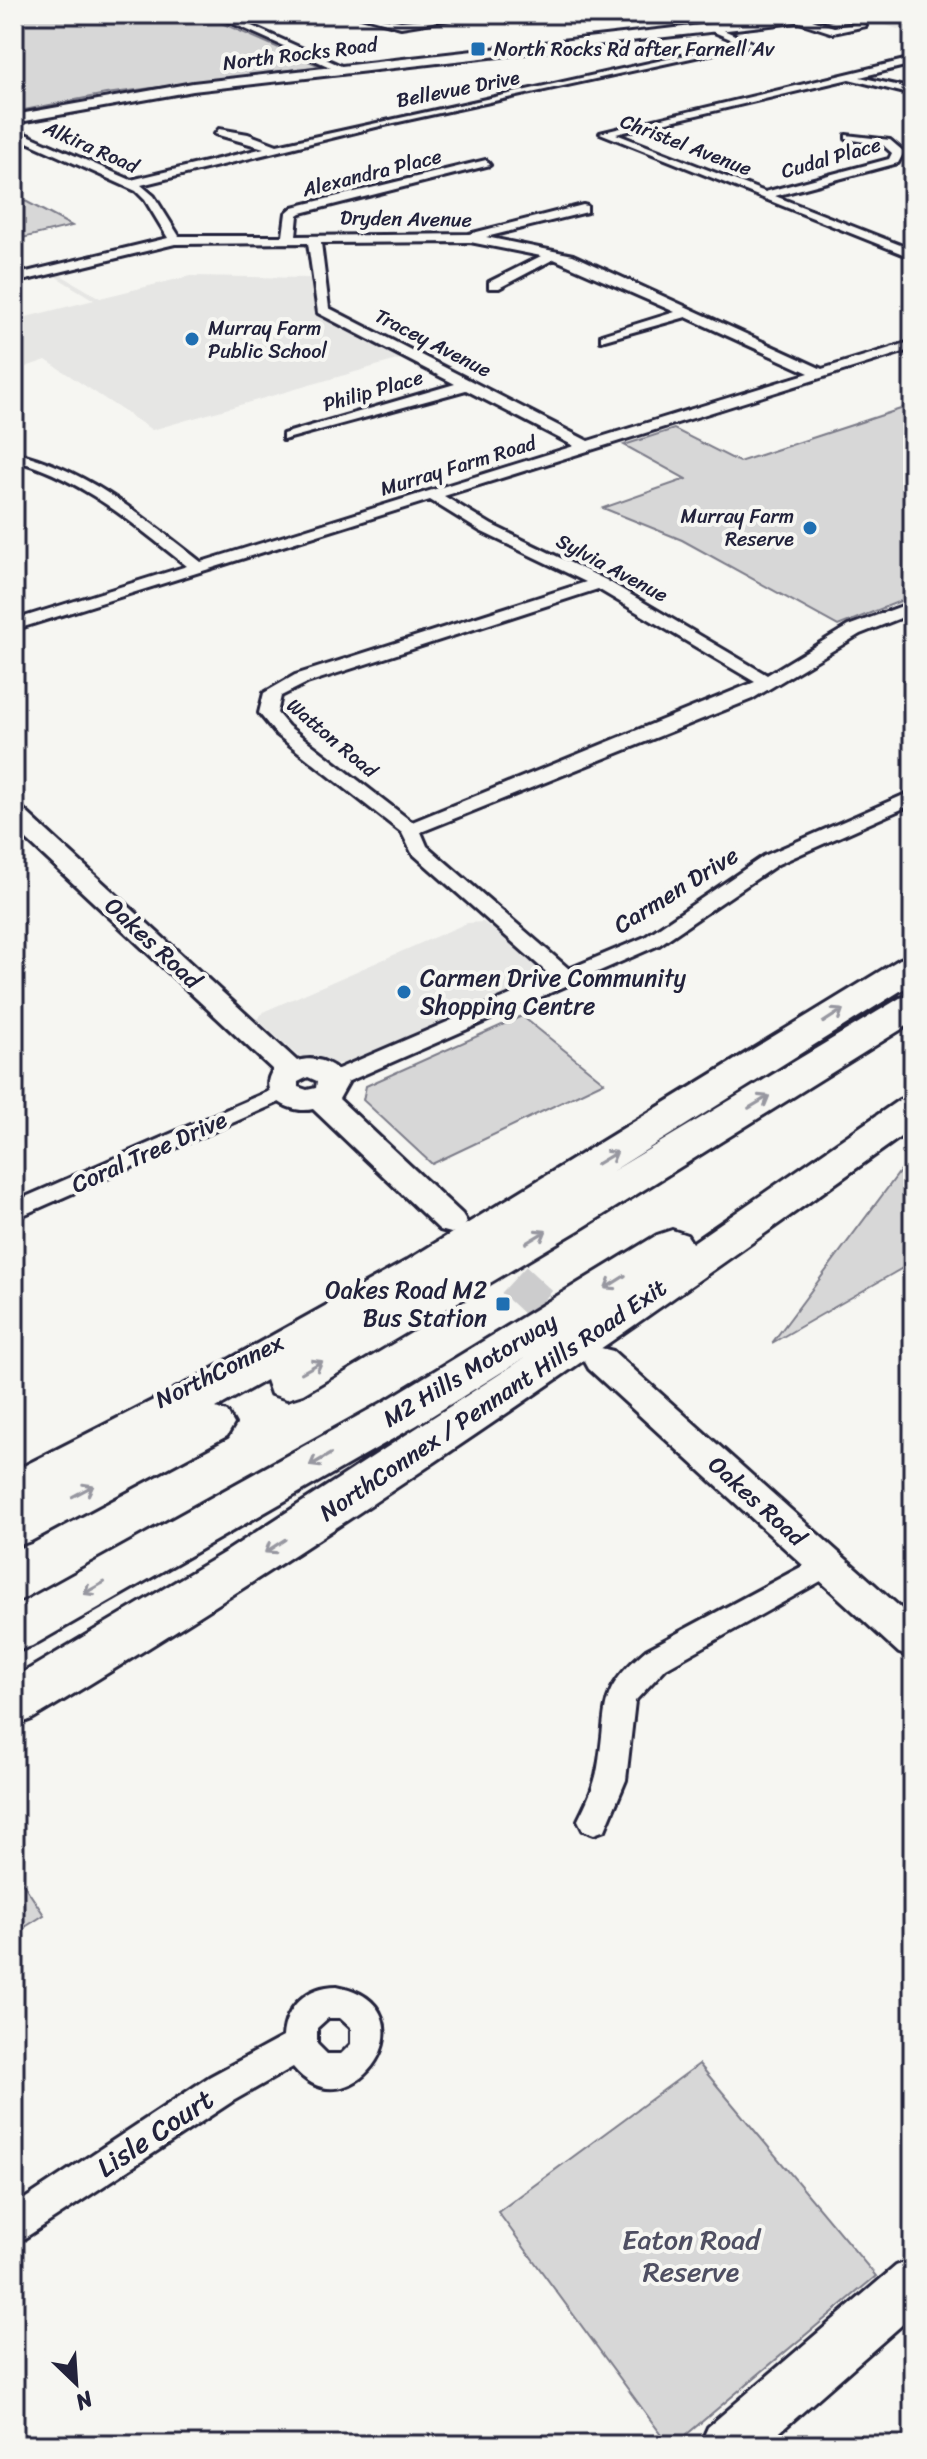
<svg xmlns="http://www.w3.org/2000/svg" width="927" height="2459" font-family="Sriracha,sans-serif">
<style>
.built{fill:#e6e6e4}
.green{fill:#d7d7d7;stroke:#7c7c89;stroke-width:2}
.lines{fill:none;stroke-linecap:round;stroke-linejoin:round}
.secondary-tunnel{stroke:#cccccd;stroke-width:36;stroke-dasharray:36 18;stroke-linecap:butt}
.street-casing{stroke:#22223b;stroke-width:6}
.secondary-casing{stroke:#22223b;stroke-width:6}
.highway-casing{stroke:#22223b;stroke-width:6}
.street{fill:#f6f6f2;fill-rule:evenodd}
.secondary{fill:#f6f6f2;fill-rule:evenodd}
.highway{fill:#f6f6f2;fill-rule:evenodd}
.oneway{stroke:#9797a0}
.poi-dot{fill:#1f6fb2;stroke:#f6f6f2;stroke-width:3}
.labels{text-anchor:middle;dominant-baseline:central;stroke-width:8;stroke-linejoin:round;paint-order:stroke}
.far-poi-label{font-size:20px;fill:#22223b;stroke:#f6f6f2;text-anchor:start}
.far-street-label{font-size:20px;fill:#22223b;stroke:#f6f6f2}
.street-label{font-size:24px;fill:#22223b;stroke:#f6f6f2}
.poi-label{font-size:24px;fill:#22223b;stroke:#f6f6f2;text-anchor:start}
.near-street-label{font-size:28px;fill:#22223b;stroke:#f6f6f2}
.near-park-label{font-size:28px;fill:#4f4f62;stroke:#f6f6f2}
</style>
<rect width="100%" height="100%" fill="#f6f6f2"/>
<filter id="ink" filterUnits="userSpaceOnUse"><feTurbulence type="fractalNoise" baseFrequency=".0125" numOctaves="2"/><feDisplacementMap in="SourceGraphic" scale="16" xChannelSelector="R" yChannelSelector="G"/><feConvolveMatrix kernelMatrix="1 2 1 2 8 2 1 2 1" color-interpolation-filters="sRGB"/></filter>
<g filter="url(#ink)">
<path class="built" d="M 913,14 L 910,33 L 855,15 L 868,14 Z
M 59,274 L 100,298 L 190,276 L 311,278 L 314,305 L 320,311 L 404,358 L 152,430 L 46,360 L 14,371 L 14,320 L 94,300 L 53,275 Z
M 483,922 L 537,963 L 539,978 L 536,981 L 349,1063 L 317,1065 L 301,1059 L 257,1019 L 265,1011 L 467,923 Z"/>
<path class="green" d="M 14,14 L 201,14 L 320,66 L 106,94 L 14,112 Z
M 14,195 L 72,226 L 14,240 Z
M 913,405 L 913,596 L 838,626 L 682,540 L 603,508 L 686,479 L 624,445 L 674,429 L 739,462 Z
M 522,1016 L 604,1082 L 432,1164 L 363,1100 L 366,1086 Z
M 913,1159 L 913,1262 L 772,1343 L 904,1166 Z
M 14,1870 L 44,1915 L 14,1934 Z
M 699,2064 L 876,2276 L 674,2445 L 669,2445 L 498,2212 Z"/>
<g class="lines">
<path class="secondary-tunnel" d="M 474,1243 L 572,1334"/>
<g class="street-casing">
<path id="street" d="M 212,14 L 225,14 L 348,69 L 339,71 Z
M 354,14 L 401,21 L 482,14 L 401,27 Z
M 796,15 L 834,27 L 861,23 L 866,26 L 833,33 L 793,20 Z
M 710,24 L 755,44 L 380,126 L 141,185 L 154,196 L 179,236 L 283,236 L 286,213 L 293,207 L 486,160 L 490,165 L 301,213 L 298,215 L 296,236 L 469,234 L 583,205 L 587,206 L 587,212 L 486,237 L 573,255 L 822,369 L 913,341 L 913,349 L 444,496 L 492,525 L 606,580 L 767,675 L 848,626 L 913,602 L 913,613 L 860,634 L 752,699 L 421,832 L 427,846 L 569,969 L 645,937 L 764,856 L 913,791 L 913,804 L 778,864 L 659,945 L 340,1085 L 324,1085 L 321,1080 L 324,1075 L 552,977 L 412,853 L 402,833 L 276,734 L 259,713 L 264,693 L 295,675 L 586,582 L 480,531 L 430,500 L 14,630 L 14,620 L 187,566 C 133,524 82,478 14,460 L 14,452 C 88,470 142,516 201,562 L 574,446 L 466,390 L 283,440 L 283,434 L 455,384 L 318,313 L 308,243 L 175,244 L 14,283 L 14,275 L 168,238 L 145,200 L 136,191 L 14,136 L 14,129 L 131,180 L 264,148 L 215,134 L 219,129 L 248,134 L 277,145 L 740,43 L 707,29 ZM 470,242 L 541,256 L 489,282 L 489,288 L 499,288 L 554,259 L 675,312 L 601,335 L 601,341 L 686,317 L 809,373 L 588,441 L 329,308 L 321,243 ZM 598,589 L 755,682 L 412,822 L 288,726 L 277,713 L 281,696 L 307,683 Z
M 913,58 L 913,64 L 860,77 L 913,89 L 913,95 L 849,79 L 616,134 L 765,192 L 889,159 L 892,153 L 883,145 L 846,139 L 846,135 L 890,140 L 904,152 L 898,163 L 775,196 L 913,250 L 913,258 L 600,133 Z
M 283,1085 L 291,1087 L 294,1092 L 291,1097 L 14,1219 L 14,1202 Z
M 827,1553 L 837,1556 L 841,1564 L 837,1572 L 666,1668 L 635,1701 L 626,1780 L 605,1830 L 594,1834 L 583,1830 L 578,1820 C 588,1800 596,1783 599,1761 C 608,1705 597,1691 646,1650 Z
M 337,1986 C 440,2006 352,2139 293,2067 L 233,2101 L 14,2245 L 14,2206 L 209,2077 L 283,2037 C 285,2007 307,1986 337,1986 ZM 328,2018 L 340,2018 L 351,2028 L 351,2044 L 341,2054 L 327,2054 L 317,2044 L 317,2028 Z"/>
</g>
<g class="secondary-casing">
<path id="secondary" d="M 797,14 L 837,14 L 831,18 L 193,91 L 14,123 L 14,115 L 193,83 Z
M 14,806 L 23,809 L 297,1061 C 318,1055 338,1064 348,1083 L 339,1099 L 462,1214 L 467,1222 L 462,1230 L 451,1233 L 440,1230 L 313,1109 C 291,1115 255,1095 273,1070 L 14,828 ZM 308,1077 L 317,1081 L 316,1088 L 307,1090 L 298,1087 L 298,1082 Z
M 601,1348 L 613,1351 L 913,1619 L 913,1658 L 899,1653 L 589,1369 L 584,1360 L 589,1351 Z
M 913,2259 L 913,2315 L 765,2445 L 700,2445 L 708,2427 L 896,2266 Z"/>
</g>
<g class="highway-casing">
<path id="highway" d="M 913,956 L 913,983 L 611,1172 L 900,998 L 913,995 L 913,1022 L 584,1227 L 303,1394 L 287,1399 L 271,1394 L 266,1380 L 216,1408 L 227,1412 L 234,1424 L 227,1436 L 31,1541 L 14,1547 L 14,1471 L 183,1385 L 406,1261 L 900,959 Z
M 913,1096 L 913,1128 C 625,1334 336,1537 32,1719 L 14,1726 L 14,1678 L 227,1551 L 526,1357 L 417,1425 L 32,1646 L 14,1652 L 14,1607 L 385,1401 L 657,1235 L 672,1230 L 687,1235 L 692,1243 L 899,1100 Z"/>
</g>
<use href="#street" class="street"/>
<use href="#secondary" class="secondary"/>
<use href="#highway" class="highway"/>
</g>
<defs><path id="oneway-shaft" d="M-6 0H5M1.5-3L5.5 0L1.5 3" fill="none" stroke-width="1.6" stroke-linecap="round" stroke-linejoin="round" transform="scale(2)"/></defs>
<g class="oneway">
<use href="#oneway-shaft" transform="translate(833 1016) rotate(-33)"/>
<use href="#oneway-shaft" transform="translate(759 1102) rotate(-31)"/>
<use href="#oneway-shaft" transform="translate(607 1158) rotate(-31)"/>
<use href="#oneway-shaft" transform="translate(536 1237) rotate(-31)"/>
<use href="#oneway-shaft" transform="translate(615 1282) rotate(148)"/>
<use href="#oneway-shaft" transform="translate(312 1367) rotate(-29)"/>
<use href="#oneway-shaft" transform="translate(320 1460) rotate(150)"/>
<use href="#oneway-shaft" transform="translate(83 1491) rotate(-28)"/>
<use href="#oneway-shaft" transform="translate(275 1546) rotate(147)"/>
<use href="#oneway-shaft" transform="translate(94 1588) rotate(151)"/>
</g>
</g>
<g class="poi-dot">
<rect x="470" y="41" width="16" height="16" rx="4"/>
<circle cx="192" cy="339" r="8"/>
<circle cx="810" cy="528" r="8"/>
<circle cx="404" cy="992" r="8"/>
<rect x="495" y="1296" width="16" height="16" rx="4"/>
</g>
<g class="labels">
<g class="far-poi-label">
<text x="494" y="49">North Rocks Rd after Farnell Av</text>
<text x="208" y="328">Murray Farm<tspan x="208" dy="23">Public School</tspan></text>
<text x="794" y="516" text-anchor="end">Murray Farm<tspan x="794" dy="23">Reserve</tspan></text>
</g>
<g class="far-street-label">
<text transform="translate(300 54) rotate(-7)">North Rocks Road</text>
<text transform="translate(458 89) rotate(-11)">Bellevue Drive</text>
<text transform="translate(686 145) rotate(21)">Christel Avenue</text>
<text transform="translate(91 147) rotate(24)">Alkira Road</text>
<text transform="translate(831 158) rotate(-16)">Cudal Place</text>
<text transform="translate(372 173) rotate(-14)">Alexandra Place</text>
<text transform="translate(406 219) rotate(1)">Dryden Avenue</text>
<text transform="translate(433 343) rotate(27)">Tracey Avenue</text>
<text transform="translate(373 391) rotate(-16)">Philip Place</text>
<text transform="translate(458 466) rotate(-17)">Murray Farm Road</text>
<text transform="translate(612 568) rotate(28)">Sylvia Avenue</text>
<text transform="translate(332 738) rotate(40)">Watton Road</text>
</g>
<g class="street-label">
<text transform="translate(676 890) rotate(-32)">Carmen Drive</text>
<text transform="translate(153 943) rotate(43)">Oakes Road</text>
<text transform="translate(149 1152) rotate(-24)">Coral Tree Drive</text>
<text transform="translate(470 1370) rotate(-31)">M2 Hills Motorway</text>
<text transform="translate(219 1371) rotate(-26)">NorthConnex</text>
<text transform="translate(493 1400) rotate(-34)">NorthConnex / Pennant Hills Road Exit</text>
<text transform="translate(757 1501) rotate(42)">Oakes Road</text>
</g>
<g class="poi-label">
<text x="420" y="978">Carmen Drive Community<tspan x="420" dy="28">Shopping Centre</tspan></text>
<text x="487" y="1290" text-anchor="end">Oakes Road M2<tspan x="487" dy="28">Bus Station</tspan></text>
</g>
<g class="near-street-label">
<text transform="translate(155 2133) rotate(-34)">Lisle Court</text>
</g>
<g class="near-park-label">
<text x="691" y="2239">Eaton Road<tspan x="691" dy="32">Reserve</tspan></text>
</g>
</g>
<rect width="927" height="2459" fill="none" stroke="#f6f6f2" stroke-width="48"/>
<rect x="24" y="24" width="879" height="2411" fill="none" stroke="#22223b" stroke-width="3" filter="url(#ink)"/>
<g transform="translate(76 2383) rotate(155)" stroke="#f6f6f2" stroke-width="6" paint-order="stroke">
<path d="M0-6L14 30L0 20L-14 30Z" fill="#22223b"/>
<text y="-12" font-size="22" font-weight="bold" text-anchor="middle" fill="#22223b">N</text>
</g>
</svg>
